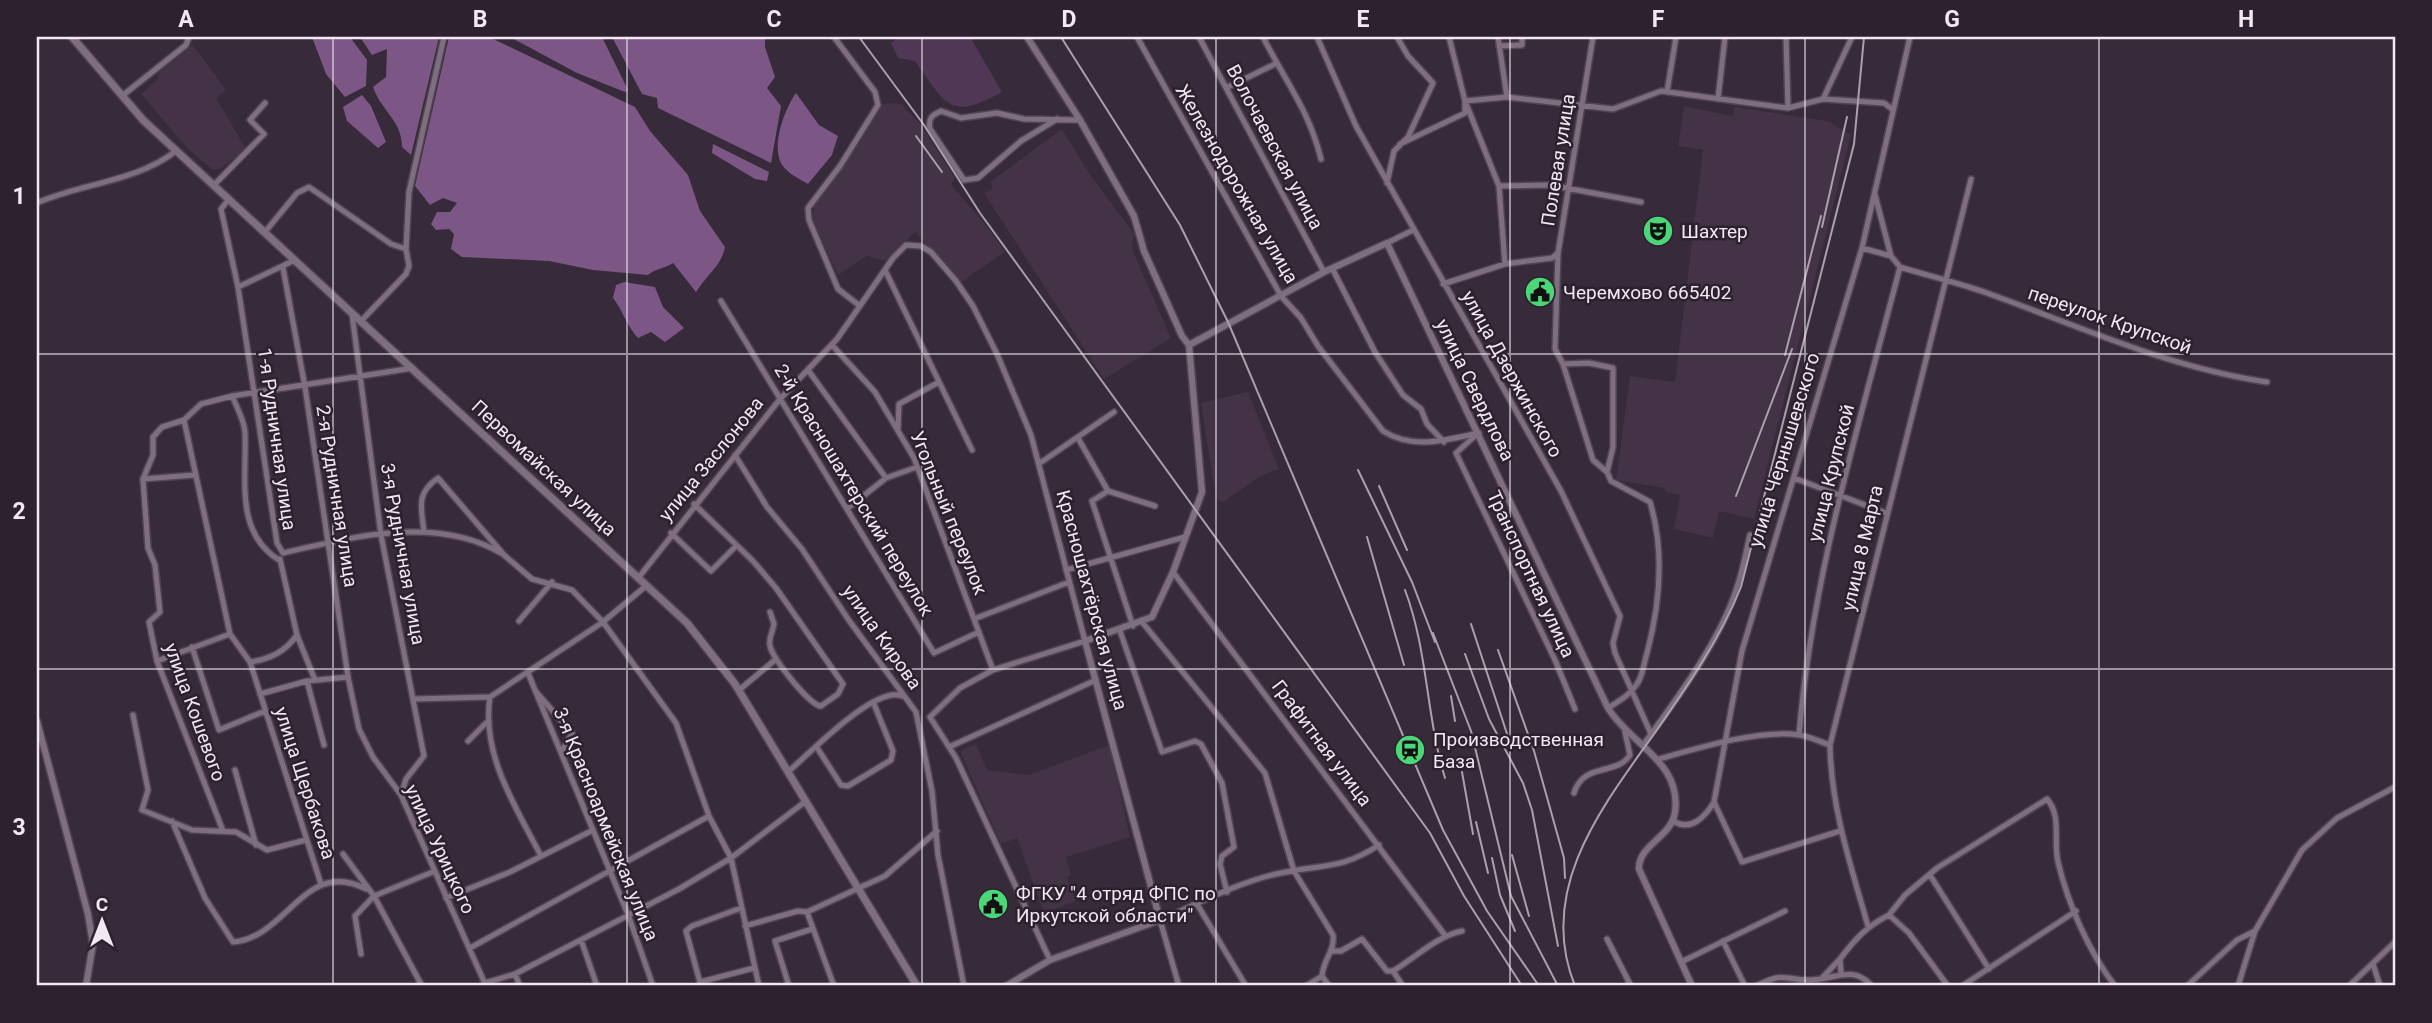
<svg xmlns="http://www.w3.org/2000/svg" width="2432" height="1023" font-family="Roboto,sans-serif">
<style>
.built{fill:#443247}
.green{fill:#503755}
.forest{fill:#7c5684}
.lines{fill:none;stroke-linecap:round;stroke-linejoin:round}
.minor-casing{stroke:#514553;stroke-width:8}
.tertiary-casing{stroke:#514553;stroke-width:9}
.secondary-casing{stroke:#514553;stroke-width:10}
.minor{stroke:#7e6e80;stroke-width:5}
.tertiary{stroke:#7e6e80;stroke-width:6}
.secondary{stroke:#7e6e80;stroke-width:7}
.rail{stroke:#aba0ad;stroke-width:2}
.grid{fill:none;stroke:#f1e8f3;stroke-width:2;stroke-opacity:0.55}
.labels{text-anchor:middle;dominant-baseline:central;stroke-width:5;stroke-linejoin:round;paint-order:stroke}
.street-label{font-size:19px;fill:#f1e8f3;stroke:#2d202f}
.poi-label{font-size:19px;fill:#f1e8f3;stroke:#2d202f;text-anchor:start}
.neatline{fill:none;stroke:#f1e8f3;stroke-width:2.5}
.grid-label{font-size:23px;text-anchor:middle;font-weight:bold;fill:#f1e8f3}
</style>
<rect width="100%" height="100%" fill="#372a3a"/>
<path class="built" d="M 193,45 L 226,90 L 216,98 L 246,149 L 220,169 L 212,169 L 188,149 L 141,94 L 158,79 L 159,72 Z
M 891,103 L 901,104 L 922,126 L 955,178 L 951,185 L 985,224 L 1005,252 L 961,282 L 915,232 L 885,261 L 867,256 L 838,275 L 813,220 L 815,202 L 883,104 Z
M 1684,106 L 1732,116 L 1735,107 L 1827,121 L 1851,135 L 1754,519 L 1719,511 L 1713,538 L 1674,529 L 1680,495 L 1666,492 L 1664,488 L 1616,480 L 1630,376 L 1675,382 L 1703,150 L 1678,146 Z
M 1062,129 L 1089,173 L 1134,234 L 1132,249 L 1171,338 L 1104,379 L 984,193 L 993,188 L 990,182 Z
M 1248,392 L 1279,469 L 1261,476 L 1223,502 L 1218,501 L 1214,486 L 1201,403 Z
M 976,744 L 987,770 L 1029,775 L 1109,745 L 1130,837 L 1066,857 L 1071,875 L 1067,877 L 1076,901 L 1044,913 L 1017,838 L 1001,844 L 960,751 Z"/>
<path class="green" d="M 900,37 L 970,37 L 1002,92 C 950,121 946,105 915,61 L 898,58 L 891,43 Z"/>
<path class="forest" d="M 312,37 L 350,37 L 367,60 L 366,86 L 345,97 L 326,74 Z
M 360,37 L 439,37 L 411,155 L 402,147 C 402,120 381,111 373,87 L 386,77 L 387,49 L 372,55 Z
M 449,37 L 489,37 L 635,107 L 650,131 L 688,175 L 700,211 L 725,247 C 722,265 706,276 696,292 L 673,263 C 664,269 656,268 648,275 L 593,270 L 549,261 L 462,257 L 451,249 L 454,234 L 449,229 L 436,230 L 431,224 L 437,212 L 450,212 L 457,203 L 443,198 L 430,205 L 415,186 Z
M 510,37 L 602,37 L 628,90 L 625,92 L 577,73 Z
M 612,37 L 765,37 L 765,47 L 775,77 L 767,88 L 781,106 L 771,163 L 658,108 L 657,98 L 642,94 Z
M 796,93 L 819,125 L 838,136 L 832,155 L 808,184 C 798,178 782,171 779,158 C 774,138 785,109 796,93 Z
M 362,95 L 371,106 L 386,142 L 378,148 L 347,121 L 343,107 Z
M 713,144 L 769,172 L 767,181 L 755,179 L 712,153 Z
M 624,282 L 655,287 L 663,307 L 684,328 L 665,342 L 651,332 L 638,338 C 628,328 623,311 613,298 L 616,285 Z"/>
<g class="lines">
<g class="minor-casing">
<path id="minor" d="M 834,37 L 875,92 L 878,105 L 840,166 L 808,208 L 809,220 L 838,289 L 860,306
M 1137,37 L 1281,296 L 1301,318 L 1318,346 L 1383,431 C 1413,450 1446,440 1479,433
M 1199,37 L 1324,272
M 1263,37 C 1285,81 1309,110 1321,159
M 1317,37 L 1356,126 L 1561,491 L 1620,616 L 1613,643 L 1615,653 L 1651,734
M 1449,37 L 1465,101 L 1499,186 L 1505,264
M 1498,37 L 1507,97
M 1786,37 L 1788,108
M 1499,46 L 1522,45 L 1522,37
M 1226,88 L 1275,64
M 1667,92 L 1676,37
M 122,96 L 186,45 L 189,37
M 1718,99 L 1725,37
M 1823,99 L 1852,37
M 1057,119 L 1021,141 L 978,178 L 964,180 L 930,129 C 928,118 932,115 941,111 L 961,118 L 997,113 L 1024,119 L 1080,120
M 1400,144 L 1465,113 L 1465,101 L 1507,97 L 1613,109 L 1661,91 L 1788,108 L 1823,99 L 1884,103 L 1892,109
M 1387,183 L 1394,151 L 1408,137 L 1433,83 L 1408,56 L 1397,37
M 214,185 L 264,134 L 250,120 L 265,103
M 1499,186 L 1550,185 L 1641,202
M 1875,195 L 1891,256
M 229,199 L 221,209 L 238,287 L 277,543 L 283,553
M 37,203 C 82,183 136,182 176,151
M 265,232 L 297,193 L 309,187 L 391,244 L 406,249
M 1387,243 L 1413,230
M 1862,248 L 1891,256 L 1900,267
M 1558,253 L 1555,349 L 1563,364 L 1593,460 L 1607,472 L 1611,481 L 1650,502 C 1665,552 1660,604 1647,653 C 1644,662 1643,676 1637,684 C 1630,695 1619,701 1608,708
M 283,268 L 305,387 L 348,677 L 359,729 L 373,757 L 401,795 L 486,986
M 1332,268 L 1375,352 L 1403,395 L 1421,409 L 1427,424 L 1444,442
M 885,270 L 972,450
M 1443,284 L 1505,264 L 1552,258 L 1558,253 L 1593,37
M 238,287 L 295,260
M 721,301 L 934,653 L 979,632
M 352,314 L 381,535 L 424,756 L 406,779 L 401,795
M 362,320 L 406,274 L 409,266 L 406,249 L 409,192 L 444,37
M 832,345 L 875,392 L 914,458 L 993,670
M 1563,364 L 1589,363 L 1613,368 L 1613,447 L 1607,472
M 808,370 L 886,478
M 232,396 C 237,407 244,420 245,432 C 247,478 234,532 279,560
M 184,420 L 162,427 L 153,437 L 153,455 L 143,479 L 148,548 L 155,565 L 160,612 L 149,622 L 157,661 L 223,831
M 898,429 L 899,404 L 939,382
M 1476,435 L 1456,453 L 1555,660 L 1575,709
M 1078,438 L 1108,491 L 1155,506
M 735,455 L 767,507 L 802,549 L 848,619 L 916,712 L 932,791 L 938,855 L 964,986
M 1040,463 L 1114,412
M 1794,478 L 1886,513
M 143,479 L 194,475
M 1108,491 L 1092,501 L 1133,626
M 694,504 L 753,561 L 776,588 L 843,684 L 838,694 L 821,706 C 810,706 773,659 770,646 C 768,639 773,631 774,624 L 770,612
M 848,508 L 886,478 L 917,467
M 424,531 C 421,507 416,493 438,478 L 504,555 L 532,579 L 572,590 L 603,622 L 676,723 L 709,816 L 731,858 L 759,986
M 671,533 L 711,571 L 736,546
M 283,553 C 353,537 435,515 501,553
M 280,559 L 297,635 L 315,680
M 1066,570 L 1185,537
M 1173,572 L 1444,934
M 639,577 L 780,399 L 837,339 L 893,258 L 906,245 L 921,246 L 931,252 L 956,281 L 973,306 L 997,354 L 1031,435 L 1085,641 L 993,670 L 960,688 L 930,717
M 974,619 L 1069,582
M 519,621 L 552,582
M 1142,622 L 1265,773 L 1294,871 L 1333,935 C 1335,951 1323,960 1322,976 L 1329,986
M 1120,631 L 1162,752 L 1195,741 L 1201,744 L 1222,783 L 1234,847 L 1222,856 L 1220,864 L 1227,892
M 192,647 L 219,730 L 265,711
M 157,661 L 230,634
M 250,662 C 270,659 285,652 297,635
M 528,673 L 629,917 L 653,986
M 307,681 L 324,745
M 739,690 L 775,660
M 537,693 L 572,733 L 562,751
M 260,694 L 307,681 L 348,677
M 490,697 C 481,755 516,807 541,856
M 413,699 L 490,697 L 603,622 L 647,585
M 133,715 L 148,790 L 142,810 L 192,830 L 236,832 L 267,850 L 306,840
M 930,717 L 956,758 L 1050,960
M 1799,735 C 1812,575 1860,422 1900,267 C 1929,276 1959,283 1987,293 C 2079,326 2169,368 2267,382
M 468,741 L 486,723
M 1643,745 C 1675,701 1721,640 1737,587 C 1743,570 1746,552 1750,535
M 816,746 L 841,785 L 848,786 L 891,760 L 893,751 L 874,704
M 949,747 L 1096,680
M 1659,759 C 1698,748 1759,729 1799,735 C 1809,736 1820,742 1830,745
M 235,770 L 256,845
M 789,771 C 809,754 875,685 902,696
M 1574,793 C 1583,762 1617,776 1630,755 L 1625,732
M 1714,802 L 1742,862 L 1840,831
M 172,821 L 205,898 L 233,942 C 287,938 305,857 366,889
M 1673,821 C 1691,832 1705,817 1714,802 L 1742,651 L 1862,248 L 1910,37
M 343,854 L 374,896 L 422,986
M 1930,875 L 1989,969
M 321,884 L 250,662 L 230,634 L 184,420 L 201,404 L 232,396 L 413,368
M 446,898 L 510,872 L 591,831
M 1197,904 L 1246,986
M 807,912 L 834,986
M 1889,915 L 1905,895 L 1937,868 L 2047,799 C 2062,816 2053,840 2058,862 C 2068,904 2089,952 2115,986
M 745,926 L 798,911 L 807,912 L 885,876 L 937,831
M 1868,926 C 1851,866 1831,808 1830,745 L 1971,179
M 1607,939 L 1631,986
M 581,940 L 597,986
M 1723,941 L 1745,986
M 470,948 L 709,816
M 1332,951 L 1341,951 L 1362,939 L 1387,971 L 1393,971 L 1403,986
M 361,954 L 355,916 L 374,896 L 435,871
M 1681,962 L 1785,911
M 2373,964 L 2380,986
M 1393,971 C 1416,957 1437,936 1462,931
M 1841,973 L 1840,959 C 1855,939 1867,926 1889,915 L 1909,933 L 1948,986
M 515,974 L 520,986
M 1823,977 L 1840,959
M 700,982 L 754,968
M 485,983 L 515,974 L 679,889 L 731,858 L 806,801
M 701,986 L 686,931 L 692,926 L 741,908
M 789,986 L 775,941 L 812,929
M 1179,986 L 1160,920 C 1198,904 1240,881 1281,873 C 1322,864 1341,870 1379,845
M 1306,986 L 1322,976
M 1756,986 C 1784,972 1781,979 1809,980 C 1834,980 1852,964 1872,986
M 1962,986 L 2076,911
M 2187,986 L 2237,940 L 2255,931 L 2302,850 L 2337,818 L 2395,787
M 2238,986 L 2255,931
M 2349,986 L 2395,942"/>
</g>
<g class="tertiary-casing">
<path id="tertiary" d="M 1189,345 L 1324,272 L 1387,243 L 1608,708 C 1630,744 1682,762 1675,812 C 1672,837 1638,845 1639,869 L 1692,986
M 37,721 L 88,914 L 93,944 L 86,986
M 1006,986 L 1050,960 L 1160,920 L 1085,641 L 1152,617 L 1173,572 L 1202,492 L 1189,345 L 1182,336 L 1144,251 L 1134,216 L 1080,120 L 1027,37"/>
</g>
<g class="secondary-casing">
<path id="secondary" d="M 72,37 L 143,120 L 687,623 L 735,684 L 917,986"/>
</g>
<use href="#minor" class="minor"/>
<use href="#tertiary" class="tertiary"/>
<use href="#secondary" class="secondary"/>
<path class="rail" d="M 859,37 L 924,125 L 980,213 L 1430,833 L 1464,896 L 1522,986
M 1061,37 L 1180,225 L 1228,322 L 1443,830 L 1487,911 L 1539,986
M 916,136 L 942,172
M 1822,227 L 1847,117
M 1785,355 L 1821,216
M 1358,470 L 1412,582 L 1435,642
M 1379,486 L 1407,550
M 1736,496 L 1792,349
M 1367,537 L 1404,665
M 1405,590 C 1428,651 1426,716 1445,778
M 1471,624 L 1511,746
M 1433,633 L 1471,731 L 1511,896 L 1558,986
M 1498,650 L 1534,751 L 1564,858 L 1565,878
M 1465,654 L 1489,719 L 1523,783 L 1532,810 L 1558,946
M 1451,696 L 1455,721
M 1462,772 L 1473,834
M 1476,822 L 1488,873
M 1512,855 L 1529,916
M 1492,858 L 1500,895 L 1515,931
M 1575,986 C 1536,890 1602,807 1654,734 C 1687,687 1720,639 1741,587 L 1854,144 L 1864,37"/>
</g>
<path class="grid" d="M 333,37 L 333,986M 627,37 L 627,986M 922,37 L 922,986M 1216,37 L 1216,986M 1510,37 L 1510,986M 1805,37 L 1805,986M 2099,37 L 2099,986M 37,354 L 2395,354M 37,669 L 2395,669"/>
<defs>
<g id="theatre-disc" transform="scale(1.575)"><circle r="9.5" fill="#4bd677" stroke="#2d202f"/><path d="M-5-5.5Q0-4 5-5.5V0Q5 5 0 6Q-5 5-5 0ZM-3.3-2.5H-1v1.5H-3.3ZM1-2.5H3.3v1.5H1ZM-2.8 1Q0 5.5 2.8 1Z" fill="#111"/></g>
<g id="civic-disc" transform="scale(1.575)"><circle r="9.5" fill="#4bd677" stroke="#2d202f"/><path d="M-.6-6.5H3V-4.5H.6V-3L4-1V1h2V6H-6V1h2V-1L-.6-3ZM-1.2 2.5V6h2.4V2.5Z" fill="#111"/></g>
<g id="station-disc" transform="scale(1.575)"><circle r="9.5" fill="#4bd677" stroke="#2d202f"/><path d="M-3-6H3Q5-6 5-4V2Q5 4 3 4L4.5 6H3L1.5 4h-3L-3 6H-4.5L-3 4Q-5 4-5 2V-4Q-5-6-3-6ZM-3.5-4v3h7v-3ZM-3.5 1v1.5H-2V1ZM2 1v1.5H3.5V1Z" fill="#111"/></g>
</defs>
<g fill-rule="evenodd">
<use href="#theatre-disc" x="1658" y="231"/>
<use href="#civic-disc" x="1540" y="292"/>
<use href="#station-disc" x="1410" y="750"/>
<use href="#civic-disc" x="993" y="904"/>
</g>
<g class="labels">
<g class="street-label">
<text transform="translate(1275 147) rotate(62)">Волочаевская улица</text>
<text transform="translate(1558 160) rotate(-81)">Полевая улица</text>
<text transform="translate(1237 184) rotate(60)">Железнодорожная улица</text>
<text transform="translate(2110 320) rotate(19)">переулок Крупской</text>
<text transform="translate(1512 374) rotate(61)">улица Дзержинского</text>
<text transform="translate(1475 390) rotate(64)">улица Свердлова</text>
<text transform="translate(277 439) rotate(82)">1-я Рудничная улица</text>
<text transform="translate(1784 450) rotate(-73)">улица Чернышевского</text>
<text transform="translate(711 459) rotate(-51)">улица Заслонова</text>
<text transform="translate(544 468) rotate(43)">Первомайская улица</text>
<text transform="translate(1831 473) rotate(-76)">улица Крупской</text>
<text transform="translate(854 490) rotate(59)">2-й Красношахтерский переулок</text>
<text transform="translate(337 496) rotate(81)">2-я Рудничная улица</text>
<text transform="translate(949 513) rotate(68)">Угольный переулок</text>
<text transform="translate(1862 548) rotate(-77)">улица 8 Марта</text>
<text transform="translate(403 554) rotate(80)">3-я Рудничная улица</text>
<text transform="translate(1531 574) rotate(65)">Транспортная улица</text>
<text transform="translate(1092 600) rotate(75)">Красношахтёрская улица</text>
<text transform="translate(882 637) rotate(55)">улица Кирова</text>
<text transform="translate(195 712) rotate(70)">улица Кошевого</text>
<text transform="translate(1322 743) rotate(53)">Графитная улица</text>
<text transform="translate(305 783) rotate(72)">улица Щербакова</text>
<text transform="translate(606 824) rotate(68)">3-я Красноармейская улица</text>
<text transform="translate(440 849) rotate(65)">улица Урицкого</text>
</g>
<g class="poi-label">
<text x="1681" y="231">Шахтер</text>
<text x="1563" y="292">Черемхово 665402</text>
<text x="1433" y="739">Производственная<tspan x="1433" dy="22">База</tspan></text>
<text x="1016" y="893">ФГКУ "4 отряд ФПС по<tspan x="1016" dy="22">Иркутской области"</tspan></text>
</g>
</g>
<rect width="2432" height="1023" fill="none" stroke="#2d202f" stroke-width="77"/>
<g transform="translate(102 921)" stroke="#2d202f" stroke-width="5" paint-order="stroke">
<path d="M0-5L12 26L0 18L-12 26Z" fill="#f1e8f3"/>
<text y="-10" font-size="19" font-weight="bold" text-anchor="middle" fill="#f1e8f3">С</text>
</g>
<rect x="38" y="38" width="2356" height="946" class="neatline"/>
<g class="grid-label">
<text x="186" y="27">A</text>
<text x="480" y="27">B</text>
<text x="774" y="27">C</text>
<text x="1069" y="27">D</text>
<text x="1363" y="27">E</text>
<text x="1658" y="27">F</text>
<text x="1952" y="27">G</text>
<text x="2246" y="27">H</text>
<text x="19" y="204">1</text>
<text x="19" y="519">2</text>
<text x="19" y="835">3</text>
</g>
</svg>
